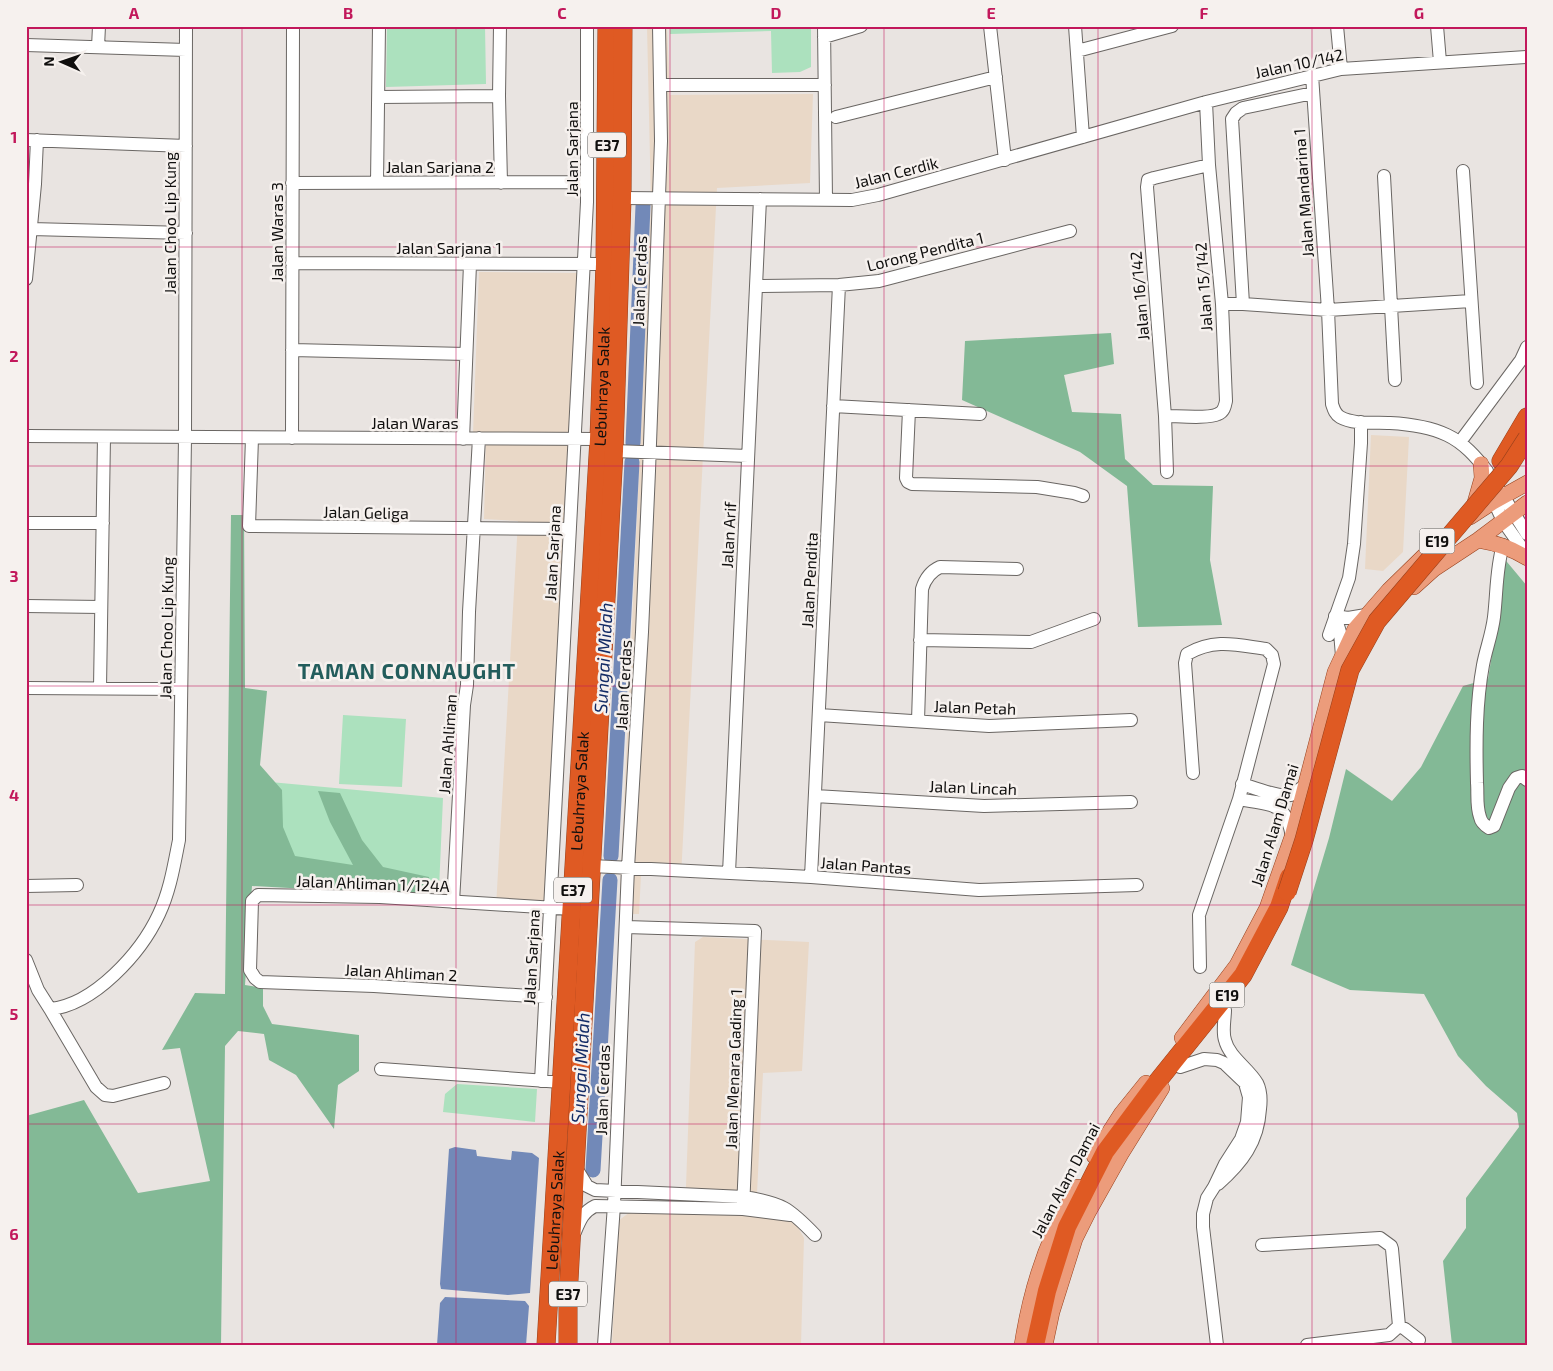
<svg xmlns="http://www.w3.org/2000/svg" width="1553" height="1371" font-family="'Exo 2',sans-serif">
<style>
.commercial{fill:#e9d8c7}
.green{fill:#ace1be}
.forest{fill:#83b996}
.water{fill:#7289b8}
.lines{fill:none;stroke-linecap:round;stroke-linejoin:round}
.river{stroke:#7289b8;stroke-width:15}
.minor-casing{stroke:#6a6663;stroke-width:14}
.major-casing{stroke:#97401c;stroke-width:16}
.highway-casing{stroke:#97401c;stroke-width:19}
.minor{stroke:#fff;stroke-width:12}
.major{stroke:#ec9c7b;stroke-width:15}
.highway{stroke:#df5a23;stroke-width:18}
.highway-bridge-casing{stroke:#97401c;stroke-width:19;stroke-linecap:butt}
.highway-bridge{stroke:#df5a23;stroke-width:18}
.grid{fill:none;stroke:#c2185b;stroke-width:1;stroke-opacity:0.55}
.labels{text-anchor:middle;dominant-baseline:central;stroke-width:5;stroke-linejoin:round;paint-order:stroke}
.shield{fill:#f6f1ee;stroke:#555351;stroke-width:1}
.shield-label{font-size:15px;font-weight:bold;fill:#100f0e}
.street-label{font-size:16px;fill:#100f0e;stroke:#f6f1ee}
.water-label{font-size:18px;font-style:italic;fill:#132b65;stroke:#f6f1ee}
.district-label{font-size:21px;font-weight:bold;letter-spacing:1px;fill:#235d5c;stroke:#f6f1ee}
.neatline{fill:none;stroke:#c2185b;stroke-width:2}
.grid-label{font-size:16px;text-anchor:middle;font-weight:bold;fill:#c2185b}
</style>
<rect width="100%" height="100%" fill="#e9e4e1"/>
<path class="commercial" d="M 647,26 L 667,26 L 670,95 L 813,94 L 810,183 L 717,188 L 681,877 L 641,875 L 639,914 L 619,914 L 651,204 Z
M 479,272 L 580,273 L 552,912 L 496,907 L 518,521 L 484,519 L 486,435 L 473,434 Z
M 1371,435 L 1409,437 L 1403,552 L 1383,571 L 1365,569 Z
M 703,937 L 809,942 L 802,1071 L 763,1073 L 756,1213 L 795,1222 L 804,1238 L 801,1345 L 612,1345 L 618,1221 L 630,1212 L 685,1213 L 695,942 Z"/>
<path class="green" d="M 387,26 L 485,26 L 486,84 L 386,87 Z
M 670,26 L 811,26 L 811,67 L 800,72 L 772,73 L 771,31 L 670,34 Z
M 343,715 L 406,719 L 402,787 L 339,784 Z
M 249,780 L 443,798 L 439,889 L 257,878 Z
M 457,1084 L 537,1089 L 535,1122 L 443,1112 L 445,1094 Z"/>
<path class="forest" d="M 1111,333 L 1114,364 L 1064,375 L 1072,412 L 1121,414 L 1125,459 L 1153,485 L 1213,486 L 1210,560 L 1222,625 L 1138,627 L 1127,486 L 1080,452 L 962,400 L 965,341 Z
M 231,515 L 244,515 L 245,688 L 267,691 L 260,765 L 282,790 L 283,827 L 295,856 L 353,865 L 330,822 L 318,791 L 340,793 L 362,840 L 383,867 L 429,877 L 431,896 L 252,886 L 245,985 L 263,988 L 263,1006 L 272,1024 L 359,1035 L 359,1071 L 338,1085 L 334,1129 L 296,1075 L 269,1060 L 264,1034 L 238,1031 L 225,1046 L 221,1345 L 26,1345 L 26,1116 L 84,1100 L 138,1193 L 210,1181 L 180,1048 L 162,1050 L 195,993 L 225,994 Z
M 1502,556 L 1527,586 L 1527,1345 L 1452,1345 L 1443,1261 L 1466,1228 L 1466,1198 L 1519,1127 L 1517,1113 L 1486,1086 L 1458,1056 L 1424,994 L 1350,990 L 1291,965 L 1329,838 L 1346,769 L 1392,801 L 1421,767 L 1463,686 L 1488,679 L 1498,618 Z"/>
<path class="water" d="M 455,1147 L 476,1150 L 477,1156 L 511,1160 L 512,1151 L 532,1153 L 539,1158 L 530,1293 L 508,1295 L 441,1289 L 440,1284 L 449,1149 Z
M 445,1297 L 525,1301 L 529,1306 L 526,1345 L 437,1345 L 440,1303 Z"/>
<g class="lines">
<path class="river" d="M 633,443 L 643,206
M 611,856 L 632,462
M 593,1170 L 610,880"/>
<g class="minor-casing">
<path id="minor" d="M 500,26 L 499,96 L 501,183
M 824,26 L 826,200
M 990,26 L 1005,160
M 1075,26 L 1083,137
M 1337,26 L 1341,69
M 1437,26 L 1440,62
M 824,37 L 861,26
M 26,45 L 186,50
M 98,47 L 99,26
M 1077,51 L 1172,26
M 1312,75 L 1328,310 L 1332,404 C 1334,410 1335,414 1340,417 C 1354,425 1375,422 1390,423 C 1409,424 1430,427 1447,435 C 1464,443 1476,457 1487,471
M 661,85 L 825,85
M 379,97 L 499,96
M 836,117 L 996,77
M 26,140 L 186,146
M 1463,171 L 1477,383
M 1384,176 L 1395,380
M 292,183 L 587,182
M 377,183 L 379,26
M 622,198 L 852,200 L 878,195 L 1206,102 L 1341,69 L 1527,57
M 31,229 L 186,233
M 292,263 L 605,264
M 26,279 L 35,184 L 37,140
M 756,286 L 839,285 L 879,281 L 1070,231
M 1222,304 L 1243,304 L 1328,310 L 1471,301
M 1243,304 L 1232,119 L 1236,113 L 1243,108 L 1313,93
M 292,350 L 466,354
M 833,406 L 980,414
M 909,410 L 906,478 L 908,482 L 912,484 L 1037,487 L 1074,493 L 1083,496
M 1165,416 C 1177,416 1209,419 1218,414 C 1224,412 1225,406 1226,401 L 1222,304 L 1209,165 L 1206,102
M 26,436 L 599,439
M 252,438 L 249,526 L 570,529
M 292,438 L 293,26
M 463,439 L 470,264
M 1460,442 L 1521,360 L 1527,347
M 614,451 L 748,456
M 1167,472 L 1165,416 L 1147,187 L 1148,180 L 1154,178 L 1209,165
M 1498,488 L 1527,534
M 1491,495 L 1503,521 L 1527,555
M 26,523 L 103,523
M 1503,545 C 1496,569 1497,592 1494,617 C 1492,634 1486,649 1483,665 C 1476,703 1476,743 1477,783 C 1478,793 1476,806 1480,817 C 1481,822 1484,825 1489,828 L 1494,826 L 1509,788 L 1516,778 L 1522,776 L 1527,780
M 26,606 L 101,607
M 1335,616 L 1340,632 L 1342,656
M 1335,616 L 1348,618 L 1366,615
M 1329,635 L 1349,578 L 1354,544 L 1361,443 L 1361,422
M 920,640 L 1031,642 L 1094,619
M 26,688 L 181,689
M 100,688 L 104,437
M 819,715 L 989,726 L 1131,720
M 918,721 L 922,589 C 925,579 931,571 940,567 L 1017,569
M 1193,773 L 1185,663 L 1187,654 C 1215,638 1237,645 1266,649 L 1272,655 L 1274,664 L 1239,799 L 1199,915 L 1200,967
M 1242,784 C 1255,788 1279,798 1291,795 C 1296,793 1300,789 1304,786
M 815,796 L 984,806 L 1131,802
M 1239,799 C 1271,806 1286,800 1292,837
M 592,866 L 811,877 L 979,890 L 1137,885
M 729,873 L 760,199
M 811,877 L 839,285
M 26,886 L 77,885
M 453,902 L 464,705 L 467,685 L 469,612 L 479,438
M 626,927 L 755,931 L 743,1209
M 26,960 L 38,990 L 50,1009
M 546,997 L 374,986 L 260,982 L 255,978 L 250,970 L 252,901 L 258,895 L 380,897 L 572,909
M 1180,1067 L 1204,1059 L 1217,1060 L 1224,1063 L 1245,1083 L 1249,1097 L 1247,1122 L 1241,1139 L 1225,1164 L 1214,1187 L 1207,1198 L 1203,1214 L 1203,1227 L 1217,1345
M 381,1069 L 561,1082
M 541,1081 L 587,202 L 587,26
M 164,1083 L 113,1096 L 105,1095 L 96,1087 L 50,1009 C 94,1005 141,953 159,914 C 170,891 174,865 179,840 L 185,438 L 186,26
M 576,1168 L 587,1186 L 595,1190 L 744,1197 C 782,1203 789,1208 815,1235
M 1218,1184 C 1242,1163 1258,1142 1260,1109 C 1261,1101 1261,1091 1257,1083 C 1248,1068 1229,1057 1225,1040 C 1222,1031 1225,1019 1225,1010
M 575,1232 C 580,1220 583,1212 595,1206 L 743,1209 L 790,1215
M 1262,1245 L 1380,1238 L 1391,1246 L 1392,1249 L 1399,1326 L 1389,1335 L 1307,1345
M 1399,1326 L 1405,1329 L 1419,1340
M 604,1345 L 614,1205 L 628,868 L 642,632 L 649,471 L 661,141 L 659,26"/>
</g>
<g class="major-casing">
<path id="major" d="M 1474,506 L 1482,478 L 1481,464
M 1470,517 L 1493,502 L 1527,483
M 1478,540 C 1497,543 1511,548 1527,558
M 1414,587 L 1434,569 L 1478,540 L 1527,503
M 1182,1038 L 1237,965 L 1267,908 L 1292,837 L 1335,672 L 1355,629 L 1389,590 L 1431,549
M 1094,1156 L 1121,1114 L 1146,1083
M 1022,1345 C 1028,1306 1038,1268 1054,1232 C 1061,1217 1070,1202 1078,1187
M 1045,1345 L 1052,1312 L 1075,1239 L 1089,1211 L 1121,1154 L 1162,1088"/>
</g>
<g class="highway-casing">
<g id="highway">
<path d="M 1501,461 L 1527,417"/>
<path id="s1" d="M 546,1345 L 599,439 L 605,264 L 607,26"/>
<path d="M 568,1345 L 568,1298 L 614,451 L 622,198 L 623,26"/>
<path d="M 1035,1345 L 1047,1291 L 1067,1227 L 1105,1152 L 1157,1082 L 1243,975 L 1279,907 L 1289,877"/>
</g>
</g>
<use href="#minor" class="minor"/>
<use href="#major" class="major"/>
<use href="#highway" class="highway"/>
<g class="highway-bridge-casing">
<path id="highway-bridge" d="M 1287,892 L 1304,840 L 1350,670 L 1377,621 L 1509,466 L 1527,438"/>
</g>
<use href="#highway-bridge" class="highway-bridge"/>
</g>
<path class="grid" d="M 242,26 L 242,1345M 456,26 L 456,1345M 670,26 L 670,1345M 884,26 L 884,1345M 1098,26 L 1098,1345M 1312,26 L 1312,1345M 26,247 L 1527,247M 26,466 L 1527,466M 26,686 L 1527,686M 26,905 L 1527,905M 26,1124 L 1527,1124"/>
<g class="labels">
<g class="shield">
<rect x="588" y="132.5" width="38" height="25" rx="4"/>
<rect x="1419.5" y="528.5" width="35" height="25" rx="4"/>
<rect x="554" y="877.5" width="38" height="25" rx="4"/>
<rect x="1209.5" y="982.5" width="35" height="25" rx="4"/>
<rect x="549" y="1281.5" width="38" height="25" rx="4"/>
</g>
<g class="shield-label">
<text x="607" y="145">E37</text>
<text x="1437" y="541">E19</text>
<text x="573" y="890">E37</text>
<text x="1227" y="995">E19</text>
<text x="568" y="1294">E37</text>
</g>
<g class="street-label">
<text transform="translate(1299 63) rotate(-12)">Jalan 10/142</text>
<text transform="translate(571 149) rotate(-90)">Jalan Sarjana</text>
<text x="440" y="166">Jalan Sarjana 2</text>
<text transform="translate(896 172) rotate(-14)">Jalan Cerdik</text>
<text transform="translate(1303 193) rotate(-94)">Jalan Mandarina 1</text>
<text transform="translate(169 223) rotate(-90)">Jalan Choo Lip Kung</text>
<text transform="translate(276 232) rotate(-90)">Jalan Waras 3</text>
<text x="449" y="247">Jalan Sarjana 1</text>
<text transform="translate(925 251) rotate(-14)">Lorong Pendita 1</text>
<text transform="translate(639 281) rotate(-88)">Jalan Cerdas</text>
<text transform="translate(1203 287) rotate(-94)">Jalan 15/142</text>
<text transform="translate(1139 296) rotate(-95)">Jalan 16/142</text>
<text stroke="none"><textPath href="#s1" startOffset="960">Lebuhraya Salak</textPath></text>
<text x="415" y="422">Jalan Waras</text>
<text transform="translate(366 512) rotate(1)">Jalan Geliga</text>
<text transform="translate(728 535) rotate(-87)">Jalan Arif</text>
<text transform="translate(552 553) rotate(-87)">Jalan Sarjana</text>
<text transform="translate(809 580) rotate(-87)">Jalan Pendita</text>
<text transform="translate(166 628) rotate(-89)">Jalan Choo Lip Kung</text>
<text transform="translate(623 685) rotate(-87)">Jalan Cerdas</text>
<text transform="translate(975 707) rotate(2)">Jalan Petah</text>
<text transform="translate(447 744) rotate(-86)">Jalan Ahliman</text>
<text transform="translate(973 787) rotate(2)">Jalan Lincah</text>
<text stroke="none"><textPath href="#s1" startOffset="555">Lebuhraya Salak</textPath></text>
<text transform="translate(1274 825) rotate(-73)">Jalan Alam Damai</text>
<text transform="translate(866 865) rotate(4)">Jalan Pantas</text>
<text transform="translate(373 883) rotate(2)">Jalan Ahliman 1/124A</text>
<text transform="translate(531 957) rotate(-87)">Jalan Sarjana</text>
<text transform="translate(401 972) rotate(3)">Jalan Ahliman 2</text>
<text transform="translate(733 1069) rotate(-88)">Jalan Menara Gading 1</text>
<text transform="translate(602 1090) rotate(-88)">Jalan Cerdas</text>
<text transform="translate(1065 1180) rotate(-62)">Jalan Alam Damai</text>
<text stroke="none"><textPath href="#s1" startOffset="135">Lebuhraya Salak</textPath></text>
</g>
<g class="water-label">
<text transform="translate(603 658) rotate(-87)">Sungai Midah</text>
<text transform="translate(580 1068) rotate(-87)">Sungai Midah</text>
</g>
<g class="district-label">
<text x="407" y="670">TAMAN CONNAUGHT</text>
</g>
</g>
<rect width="1553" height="1371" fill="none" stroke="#f6f1ee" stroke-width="55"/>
<g transform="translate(62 62) rotate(272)" stroke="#f6f1ee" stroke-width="4" paint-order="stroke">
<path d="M0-4L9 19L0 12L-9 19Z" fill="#100f0e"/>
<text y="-8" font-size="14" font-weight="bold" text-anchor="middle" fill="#100f0e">N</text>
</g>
<rect x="28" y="28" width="1498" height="1316" class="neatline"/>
<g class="grid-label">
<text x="134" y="19">A</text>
<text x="348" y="19">B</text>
<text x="562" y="19">C</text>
<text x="776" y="19">D</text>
<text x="991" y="19">E</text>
<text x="1204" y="19">F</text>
<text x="1419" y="19">G</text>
<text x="14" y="143">1</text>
<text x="14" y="362">2</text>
<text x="14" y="582">3</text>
<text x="14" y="801">4</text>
<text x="14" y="1020">5</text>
<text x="14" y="1240">6</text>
</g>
</svg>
